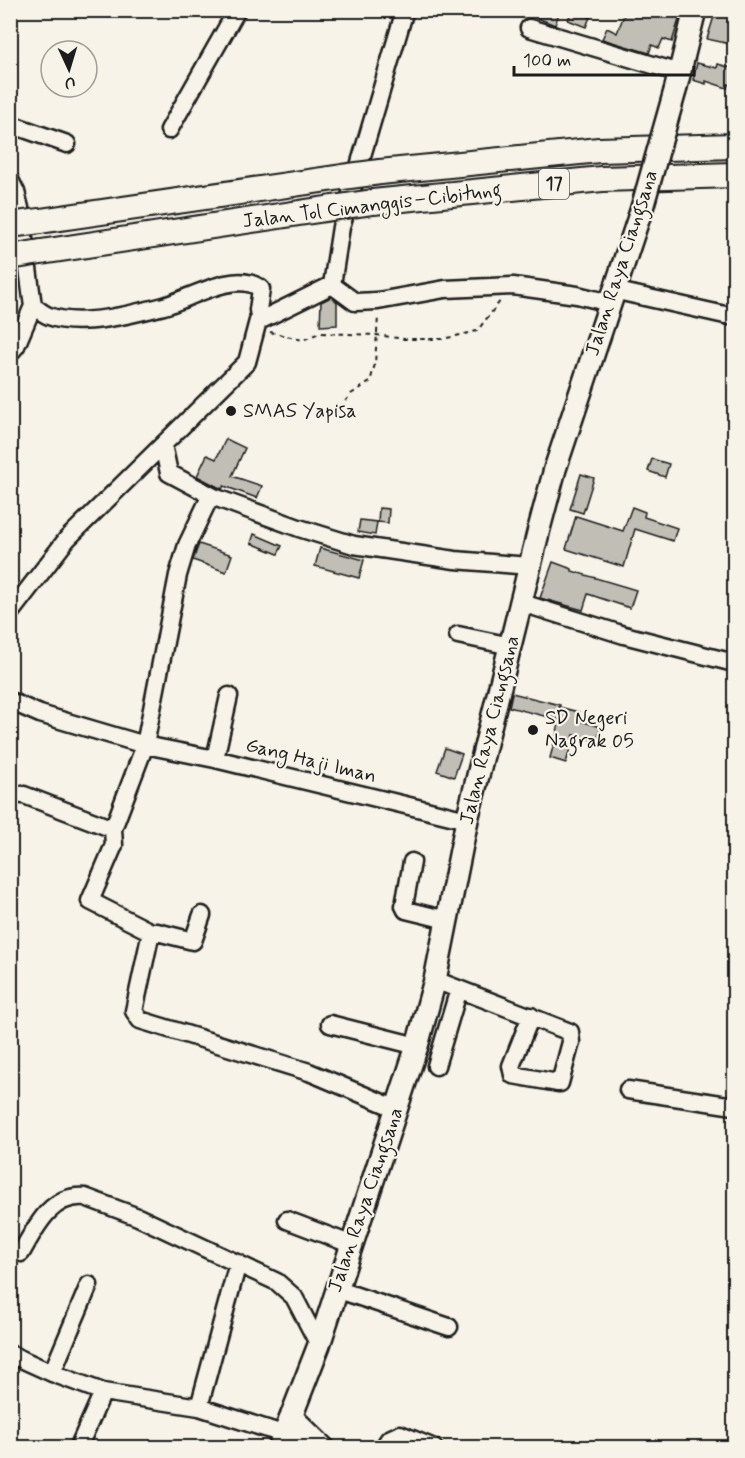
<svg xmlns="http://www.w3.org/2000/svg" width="745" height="1458" font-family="Mynerve,sans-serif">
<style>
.building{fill:#c0beb5;stroke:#1c1c1c;stroke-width:1.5}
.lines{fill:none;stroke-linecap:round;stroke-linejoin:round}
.minor-casing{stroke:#1c1c1c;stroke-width:21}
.major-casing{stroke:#1c1c1c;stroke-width:26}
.highway-casing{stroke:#1c1c1c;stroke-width:28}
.path{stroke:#1c1c1c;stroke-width:2;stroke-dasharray:4.5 4.5;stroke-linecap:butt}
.minor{stroke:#f7f3e8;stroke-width:16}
.major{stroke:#f7f3e8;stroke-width:21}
.highway{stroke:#f7f3e8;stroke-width:24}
.major-bridge-casing{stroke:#1c1c1c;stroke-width:26;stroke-linecap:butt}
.highway-bridge-casing{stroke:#1c1c1c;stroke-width:28;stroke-linecap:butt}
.major-bridge{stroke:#f7f3e8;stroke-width:21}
.highway-bridge{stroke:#f7f3e8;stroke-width:24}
.poi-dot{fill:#1c1c1c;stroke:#f7f3e8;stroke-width:2}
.labels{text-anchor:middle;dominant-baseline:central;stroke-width:4.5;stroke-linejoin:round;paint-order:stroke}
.shield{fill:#f7f3e8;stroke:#5e5c59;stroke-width:1.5}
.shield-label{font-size:18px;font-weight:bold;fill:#1c1c1c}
.street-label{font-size:20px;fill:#1c1c1c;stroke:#f7f3e8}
.poi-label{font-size:20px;fill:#1c1c1c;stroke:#f7f3e8;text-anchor:start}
</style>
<rect width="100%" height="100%" fill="#f7f3e8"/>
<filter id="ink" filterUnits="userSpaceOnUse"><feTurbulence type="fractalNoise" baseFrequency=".0167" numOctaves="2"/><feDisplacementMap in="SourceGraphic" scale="12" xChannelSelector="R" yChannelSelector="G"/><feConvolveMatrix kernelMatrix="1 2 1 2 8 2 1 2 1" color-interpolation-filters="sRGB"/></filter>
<g filter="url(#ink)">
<path class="building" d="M 517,10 L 553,10 L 559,13 L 555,25 Z
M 572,10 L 590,17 L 586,27 L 568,20 Z
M 626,10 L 682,10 L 672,42 L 663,39 L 659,48 L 652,45 L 649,53 L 602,39 L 607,28 L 617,33 Z
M 716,10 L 735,10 L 735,45 L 707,39 Z
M 697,63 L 717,68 L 718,64 L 735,69 L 735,86 L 728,84 L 727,88 L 706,81 L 706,84 L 693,80 Z
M 331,297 L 337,302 L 337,325 L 320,326 L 321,302 Z
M 226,439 L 245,448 L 232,476 L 262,486 L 257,498 L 224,486 L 222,489 L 218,487 L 197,476 L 207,455 L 216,459 Z
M 652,459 L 669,464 L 665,477 L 648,471 Z
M 581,474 L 594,478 L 583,513 L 570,509 Z
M 632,507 L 645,512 L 644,517 L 677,528 L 673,541 L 635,529 L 624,567 L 566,549 L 576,516 L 623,531 Z
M 379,508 L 389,509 L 388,523 L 378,522 Z
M 360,520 L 377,522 L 375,535 L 358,532 Z
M 254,534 L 282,546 L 278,554 L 251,543 Z
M 199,544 L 232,555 L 226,572 L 193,560 Z
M 320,548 L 364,560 L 359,578 L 315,566 Z
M 553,562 L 572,569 L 572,571 L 636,590 L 630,608 L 588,594 L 583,610 L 540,598 Z
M 512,693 L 560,705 L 559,707 L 579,712 L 577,720 L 601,727 L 597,741 L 574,735 L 566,763 L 550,758 L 560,720 L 509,707 Z
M 445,748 L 462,754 L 454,777 L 437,771 Z"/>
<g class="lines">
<g class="minor-casing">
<path id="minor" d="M 529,28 L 680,73
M 10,124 L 67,144
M 169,130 L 237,10
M 10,180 L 16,192 L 20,208 L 33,306 L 16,346 L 10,353
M 332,285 L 355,302 L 378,301 L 445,289 L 513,286 L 577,295 L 610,303
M 332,285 L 341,227 L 405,10
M 613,290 L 734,317
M 259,317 L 263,319 L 332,285
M 163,445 L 169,473 L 214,497
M 522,603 L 624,635 L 734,663
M 10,613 L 67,539 L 247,362 L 259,317 L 258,310 L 261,289 C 237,269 189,299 164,306 C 133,314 79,328 49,316 C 43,314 38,309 33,306
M 458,635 L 511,646
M 10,701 L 40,714 L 145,745 L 215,759 L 467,820
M 215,759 L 229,696
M 10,794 L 24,795 L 113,829
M 412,862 L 404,906 L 406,910 L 447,920
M 202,915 L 193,941 L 157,932 L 151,932 L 90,901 L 114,845 L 113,829 L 145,745 L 178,575 L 187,545 L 209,499 L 214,497 L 299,528 L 354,545 L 455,560 L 530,566
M 151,932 L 134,1011 L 140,1020 L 309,1072 L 397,1109
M 435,980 L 570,1032 L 571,1042 L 560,1083 L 558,1083 L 513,1075 L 511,1066 L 531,1016
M 330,1024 L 417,1046
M 436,1066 L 459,989
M 628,1090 L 734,1106
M 287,1220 L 350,1244
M 21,1253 C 36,1227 51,1194 85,1197 L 138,1217 L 277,1282 L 294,1297 L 319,1345
M 336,1289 L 449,1327
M 10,1354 L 52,1373 L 103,1392 L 199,1407 L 283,1434
M 52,1373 L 89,1285
M 199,1407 L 238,1263
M 291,1413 L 327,1448
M 286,1426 L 305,1448
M 78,1448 L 103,1392
M 383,1448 L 389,1439 L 400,1434 L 434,1448"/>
</g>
<g class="major-casing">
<path id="major" d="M 675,91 L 695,10
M 279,1448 L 319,1345 L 417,1046 L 435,980 L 467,820 L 539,529 L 555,469 L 642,208"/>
</g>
<g class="highway-casing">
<path id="highway" d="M 380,172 L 599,150 L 734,146
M 373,202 L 602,179 L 734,175
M 40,221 L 342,177
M 41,252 L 332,208"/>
</g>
<path class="path" d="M 270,332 L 303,340 L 319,333 L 377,335 L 404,339 L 443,339 L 477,331 L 501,300
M 334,415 L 351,394 L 370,382 L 375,364 L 378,316"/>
<use href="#minor" class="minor"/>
<use href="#major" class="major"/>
<use href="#highway" class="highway"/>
<g class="major-bridge-casing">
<path id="major-bridge" d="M 642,208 L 675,91"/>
</g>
<g class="highway-bridge-casing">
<path id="highway-bridge" d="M 342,177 L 380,172
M 332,208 L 373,202
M 10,225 L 40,221
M 10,257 L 41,252"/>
</g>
<use href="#major-bridge" class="major-bridge"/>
<use href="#highway-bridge" class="highway-bridge"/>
</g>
</g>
<g class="poi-dot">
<circle cx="231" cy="411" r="6"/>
<circle cx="533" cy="730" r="6"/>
</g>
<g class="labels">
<rect class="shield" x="539" y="169" width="30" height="30" rx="4.5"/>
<g class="shield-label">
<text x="554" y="184">17</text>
</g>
<g class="street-label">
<text transform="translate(372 206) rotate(-7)">Jalan Tol Cimanggis–Cibitung</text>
<text transform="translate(622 263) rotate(-72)">Jalan Raya Ciangsana</text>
<text transform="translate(490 730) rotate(-76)">Jalan Raya Ciangsana</text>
<text transform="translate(311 761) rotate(14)">Gang Haji Iman</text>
<text transform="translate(366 1200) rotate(-71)">Jalan Raya Ciangsana</text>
</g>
<g class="poi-label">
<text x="243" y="411">SMAS Yapisa</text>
<text x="545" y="718">SD Negeri<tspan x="545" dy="23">Nagrak 05</tspan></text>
</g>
</g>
<rect width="745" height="1458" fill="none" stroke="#f7f3e8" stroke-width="36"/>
<rect x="18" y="18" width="709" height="1422" fill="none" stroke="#1c1c1c" stroke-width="2" filter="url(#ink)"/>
<g transform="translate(69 69) rotate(176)"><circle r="28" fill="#f7f3e8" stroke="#9f9d96" stroke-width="1.5"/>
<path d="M0-4.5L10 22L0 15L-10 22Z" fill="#1c1c1c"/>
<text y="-9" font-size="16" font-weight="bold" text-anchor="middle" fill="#1c1c1c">U</text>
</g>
<path d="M514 66v9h180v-9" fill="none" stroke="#1c1c1c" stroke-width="3"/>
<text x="523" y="66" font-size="18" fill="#1c1c1c" stroke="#f7f3e8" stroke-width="4.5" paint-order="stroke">100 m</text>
</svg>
